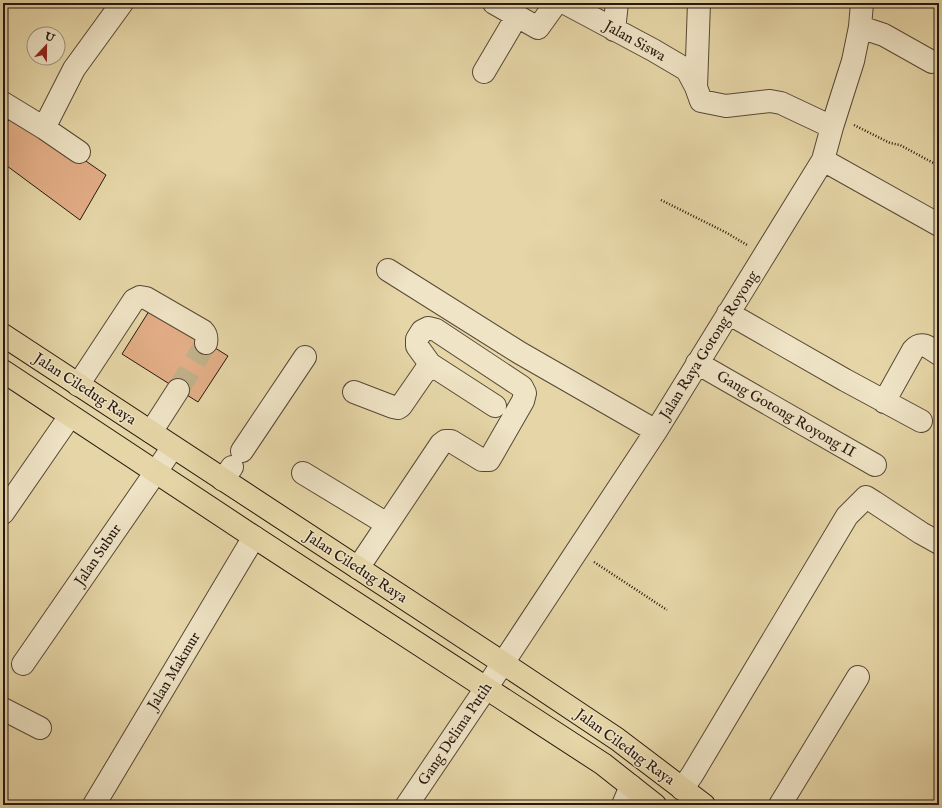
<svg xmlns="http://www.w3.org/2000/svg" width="942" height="808" font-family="'IM FELL English',serif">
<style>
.building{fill:#e3ae87;stroke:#271810}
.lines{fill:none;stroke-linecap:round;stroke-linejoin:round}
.minor-tunnel{stroke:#c0b089;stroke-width:22;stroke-dasharray:22 11;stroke-linecap:butt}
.minor-casing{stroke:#574836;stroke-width:24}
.major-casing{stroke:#271810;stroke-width:24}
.path{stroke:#271810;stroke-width:2.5;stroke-dasharray:1 2;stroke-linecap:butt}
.minor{stroke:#efe4c6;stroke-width:22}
.major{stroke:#e6d6a7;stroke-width:22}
.labels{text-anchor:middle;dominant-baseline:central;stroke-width:3;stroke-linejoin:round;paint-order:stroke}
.street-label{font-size:15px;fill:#271810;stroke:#efe4c6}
</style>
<rect width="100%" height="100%" fill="#e6d6a7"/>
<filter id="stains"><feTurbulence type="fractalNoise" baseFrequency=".005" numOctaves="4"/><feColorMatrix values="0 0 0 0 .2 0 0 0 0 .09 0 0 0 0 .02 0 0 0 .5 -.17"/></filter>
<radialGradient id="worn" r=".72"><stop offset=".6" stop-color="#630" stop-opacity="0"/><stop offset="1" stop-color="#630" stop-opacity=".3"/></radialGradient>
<path class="building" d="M 15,112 L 106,175 L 80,220 L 3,163 L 3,127 Z
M 151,308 L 228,356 L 198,402 L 122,354 Z"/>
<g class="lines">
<path class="minor-tunnel" d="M 178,390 L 206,343"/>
<g class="minor-casing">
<path id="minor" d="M 494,3 L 538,28 L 556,3
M 565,3 L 653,50 L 687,70 L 696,87 L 701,101 L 726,106 L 770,101 L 781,103 L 832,127
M 860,27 L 884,35 L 932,62
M 614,30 L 617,3
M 484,72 L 517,16
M 696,87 L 699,3
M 3,103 L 44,128 L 79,152
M 44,128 L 74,69 L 122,3
M 823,160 L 939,225
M 388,270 L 520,353 L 656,431
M 728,313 L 845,380 L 921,421
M 697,363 L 875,465
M 78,385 L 134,300 L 140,297 L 146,298 L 203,331 C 207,335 207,338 206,343
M 354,392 L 393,407 L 398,408 L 401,406 L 430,364
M 884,402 L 913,350 C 922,340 929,348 939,354
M 151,432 L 178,390
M 242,451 L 305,357
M 303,473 L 387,524
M 223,480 L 232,467
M 3,513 L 70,416
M 358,568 L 441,444 L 445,441 L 451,441 L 482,460 L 489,460 L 492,455 L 523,401 L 525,393 L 522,387 L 436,330 L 428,328 L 422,331 L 417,339 L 417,346 L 430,364 L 495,406
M 23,664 L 173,447
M 3,709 L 40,728
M 682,789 L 692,775 L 847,516 L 866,497 L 874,502 L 921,533 L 939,543
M 94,805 L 254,537
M 407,805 L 503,663 L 656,431 L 823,160 L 832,127 L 853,61 L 860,27 L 862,3
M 623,805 L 631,786
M 780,805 L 858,677"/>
</g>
<g class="major-casing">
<path id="major" d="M 3,335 L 503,663 L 617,739 L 704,805
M 3,371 L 254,537 L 603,764 L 655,805"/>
</g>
<path class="path" d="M 854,125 L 890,143 L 900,145 L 939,166
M 661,200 L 727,233 L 747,245
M 594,562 L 667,610"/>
<use href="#minor" class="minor"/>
<use href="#major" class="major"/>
</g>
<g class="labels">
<g class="street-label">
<text transform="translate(635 41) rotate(29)">Jalan Siswa</text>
<text transform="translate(709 345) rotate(-58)">Jalan Raya Gotong Royong</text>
<text transform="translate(85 389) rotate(33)">Jalan Ciledug Raya</text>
<text transform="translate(786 414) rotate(30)">Gang Gotong Royong II</text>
<text transform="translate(98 555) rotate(-56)">Jalan Subur</text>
<text transform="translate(356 567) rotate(33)">Jalan Ciledug Raya</text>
<text transform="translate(174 671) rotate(-59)">Jalan Makmur</text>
<text transform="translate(455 734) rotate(-56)">Gang Delima Putih</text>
<text transform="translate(625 747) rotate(36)">Jalan Ciledug Raya</text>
</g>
</g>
<rect width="942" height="808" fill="none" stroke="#e6d6a7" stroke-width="16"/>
<rect x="4" y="4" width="934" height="800" fill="none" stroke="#271810" stroke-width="2"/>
<rect x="8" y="8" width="926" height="792" fill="none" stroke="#271810"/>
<g transform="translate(46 46) rotate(22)"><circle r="19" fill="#efe4c6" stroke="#9f927d"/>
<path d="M0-3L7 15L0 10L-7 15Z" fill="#8f2418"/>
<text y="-6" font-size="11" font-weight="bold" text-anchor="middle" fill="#271810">U</text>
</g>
<rect width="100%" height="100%" filter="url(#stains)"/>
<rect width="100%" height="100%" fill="url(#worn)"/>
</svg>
